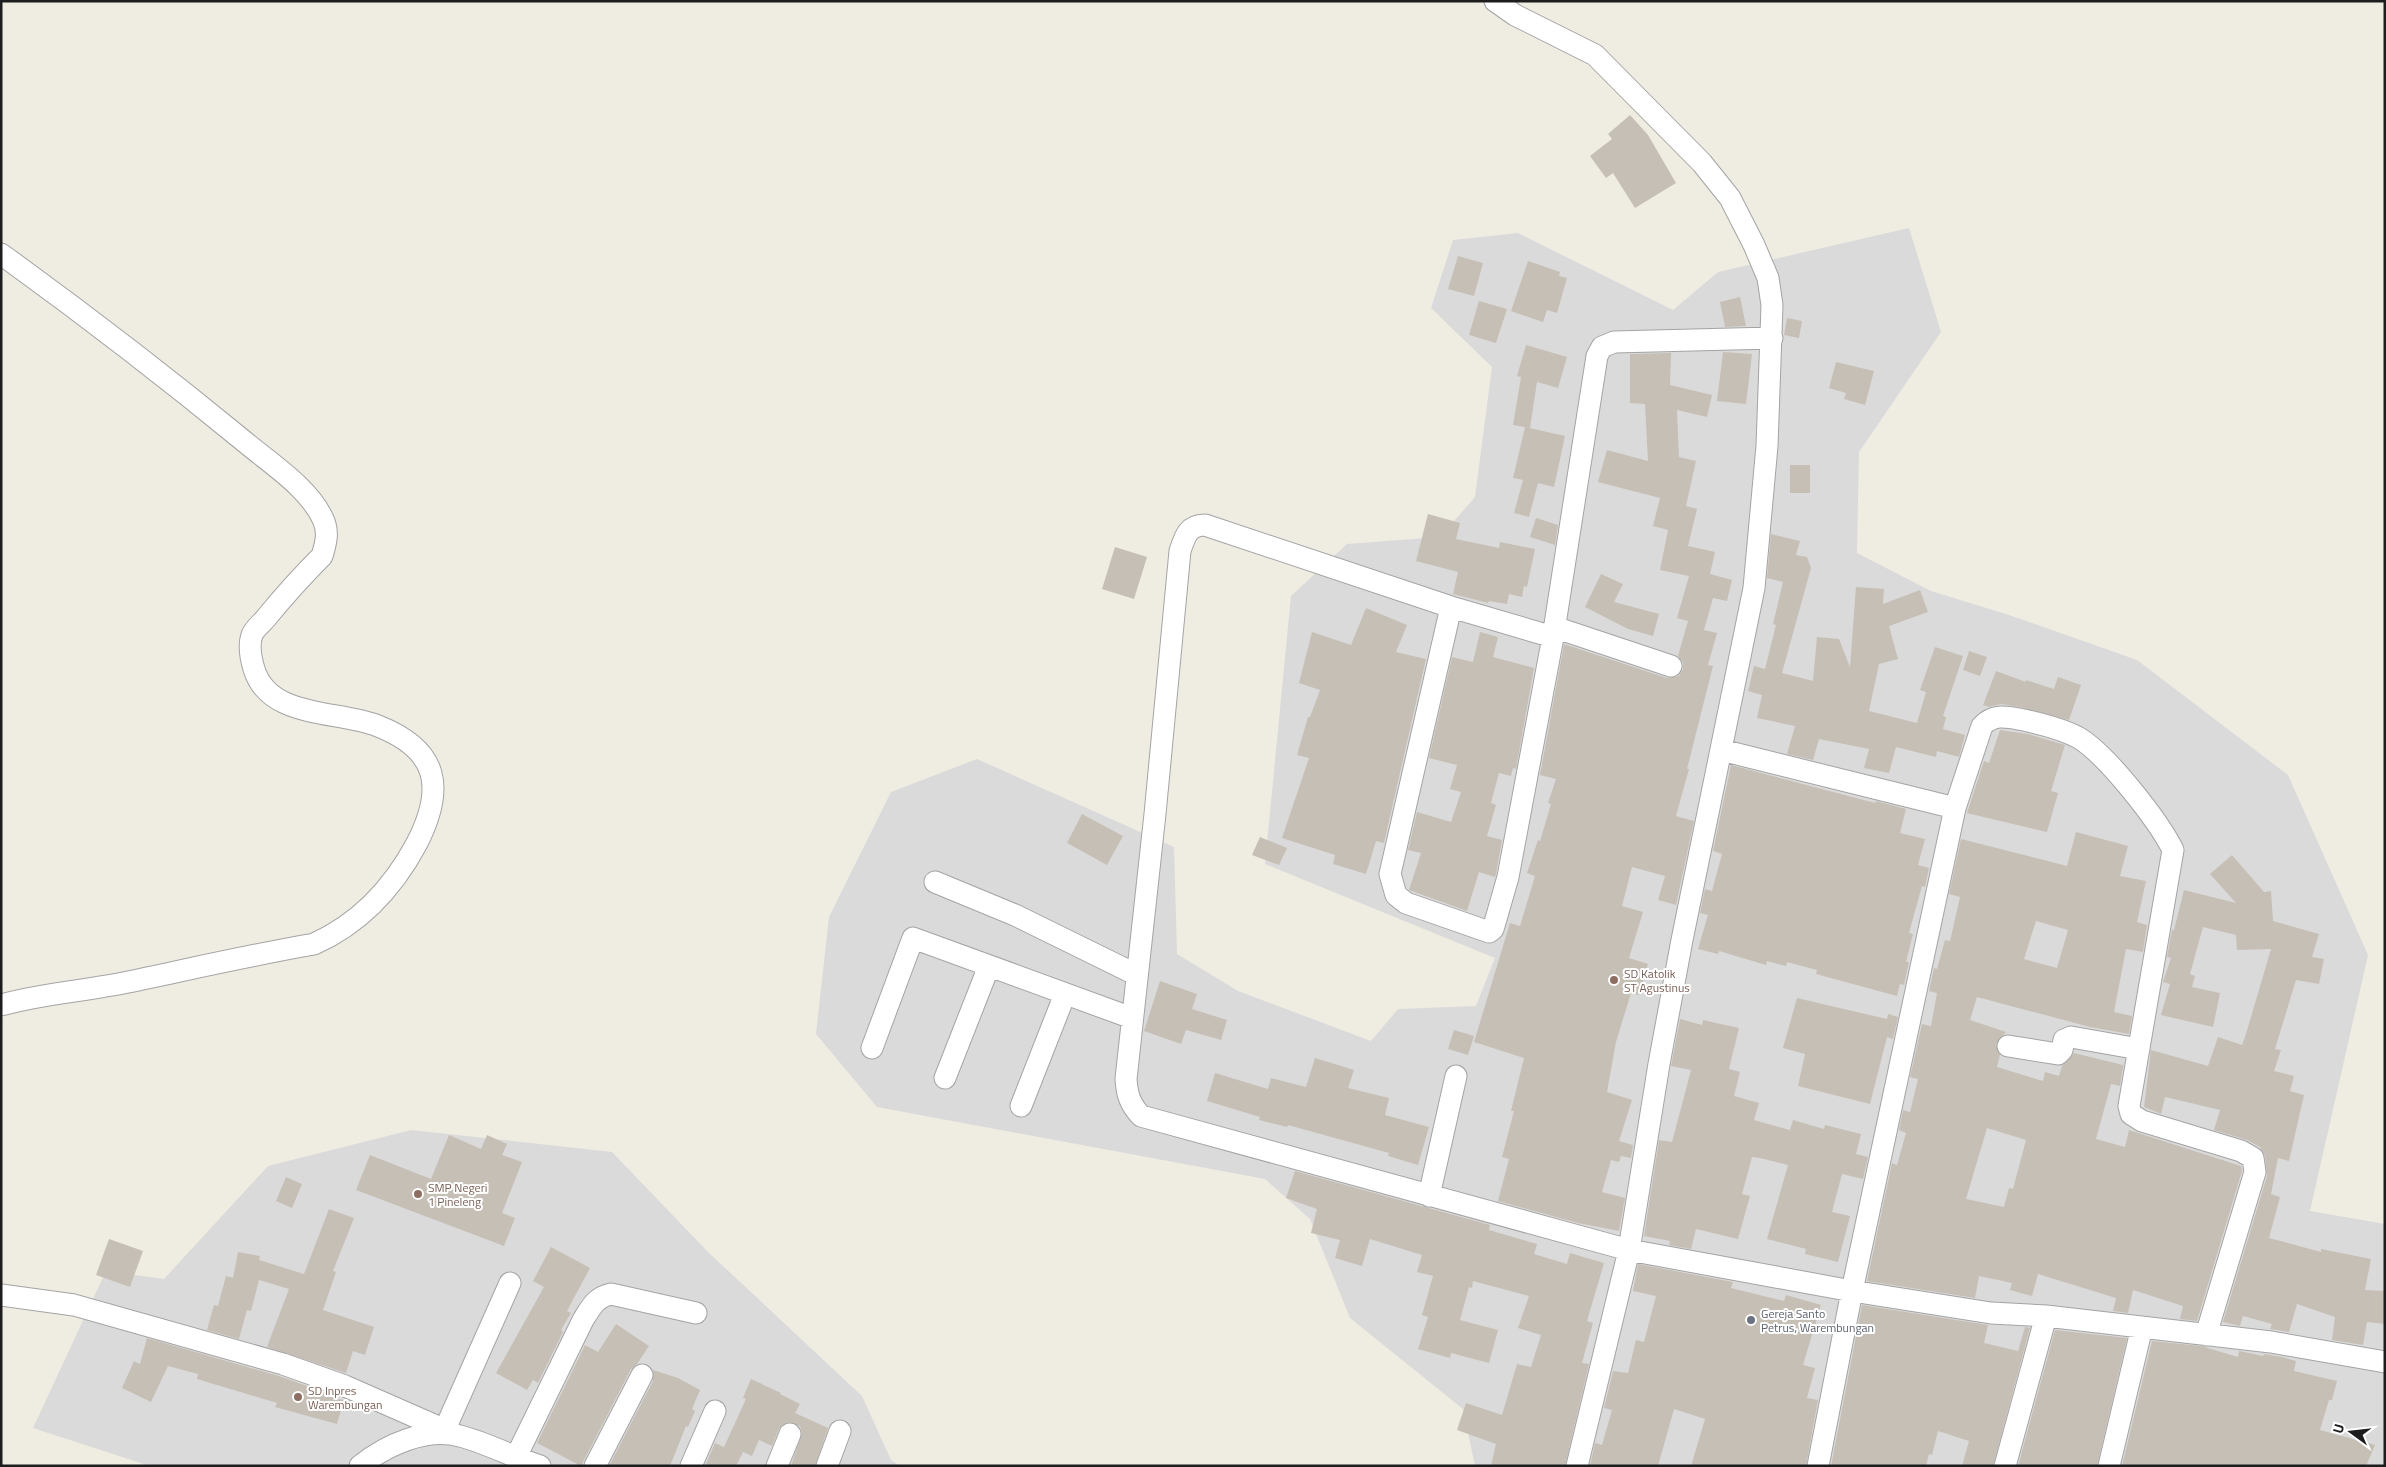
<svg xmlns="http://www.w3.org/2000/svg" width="2386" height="1467" font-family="'Titillium Web',sans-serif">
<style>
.residential{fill:#dbdada}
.building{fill:#c6bfb5;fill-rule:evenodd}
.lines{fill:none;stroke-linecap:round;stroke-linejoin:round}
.minor-casing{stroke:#a4a4a4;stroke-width:23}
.minor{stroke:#fff;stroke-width:21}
.education-dot{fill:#8d6e63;stroke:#fff;stroke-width:2}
.worship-dot{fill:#6b7280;stroke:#fff;stroke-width:2}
.labels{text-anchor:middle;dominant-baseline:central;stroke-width:4;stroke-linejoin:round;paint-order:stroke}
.education-label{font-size:12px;fill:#785e54;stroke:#fff;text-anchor:start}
.worship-label{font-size:12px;fill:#5b616d;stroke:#fff;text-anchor:start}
</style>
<rect width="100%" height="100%" fill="#efece2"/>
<path class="residential" d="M 1909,228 L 1941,332 L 1859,452 L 1857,553 L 1931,591 L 2009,615 L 2137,660 L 2288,775 L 2368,955 L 2310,1211 L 2385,1224 L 2385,1466 L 1475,1466 L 1463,1409 L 1350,1318 L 1310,1219 L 1265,1179 L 877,1107 L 816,1034 L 829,917 L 891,792 L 977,759 L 1174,847 L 1177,954 L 1238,991 L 1371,1041 L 1398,1009 L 1476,1006 L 1495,958 L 1265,864 L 1291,596 L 1347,544 L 1440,537 L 1475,497 L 1492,367 L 1431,308 L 1453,240 L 1518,233 L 1673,310 L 1718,272 Z
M 411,1130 L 612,1152 L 708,1252 L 862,1396 L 891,1460 L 900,1466 L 150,1466 L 33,1428 L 106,1271 L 164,1279 L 268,1166 Z"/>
<path class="building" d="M 1630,115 L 1648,135 L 1676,183 L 1635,208 L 1613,173 L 1606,178 L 1590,156 L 1612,139 L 1608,134 Z
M 1458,256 L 1483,263 L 1474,296 L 1448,289 Z
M 1528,261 L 1560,272 L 1559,276 L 1567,278 L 1557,313 L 1547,310 L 1543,322 L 1511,311 Z
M 1740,297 L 1746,326 L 1725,327 L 1720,302 Z
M 1479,301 L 1507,309 L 1496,343 L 1469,335 Z
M 1787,318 L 1802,321 L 1799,338 L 1784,335 Z
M 1526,345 L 1567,357 L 1558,388 L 1537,382 L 1530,428 L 1513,425 L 1521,377 L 1517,376 Z
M 1723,352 L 1752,354 L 1746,404 L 1717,401 Z
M 1671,353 L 1670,385 L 1712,395 L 1707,417 L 1677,410 L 1679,457 L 1696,461 L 1686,506 L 1697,509 L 1688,546 L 1715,552 L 1710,574 L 1732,580 L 1727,601 L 1713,598 L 1704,630 L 1717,633 L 1708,665 L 1713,666 L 1687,769 L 1689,769 L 1676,816 L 1694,821 L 1676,905 L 1658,900 L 1665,876 L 1632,867 L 1622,906 L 1643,912 L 1629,958 L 1648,964 L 1639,995 L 1631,993 L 1616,1042 L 1607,1092 L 1632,1100 L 1619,1141 L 1633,1145 L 1631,1158 L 1621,1156 L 1619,1162 L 1611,1160 L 1602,1192 L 1625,1198 L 1619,1231 L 1578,1223 L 1498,1201 L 1509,1159 L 1502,1157 L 1514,1111 L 1511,1111 L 1524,1058 L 1474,1042 L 1510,923 L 1520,926 L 1535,876 L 1527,873 L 1538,840 L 1540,841 L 1551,804 L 1548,803 L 1556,779 L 1540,775 L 1564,644 L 1667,678 L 1679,676 L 1683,669 L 1683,663 L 1678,656 L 1688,621 L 1677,618 L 1689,576 L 1660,570 L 1668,530 L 1653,526 L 1660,498 L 1598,482 L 1607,450 L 1648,461 L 1645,404 L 1630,403 L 1630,354 Z
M 1836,362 L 1874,371 L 1865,405 L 1844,399 L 1846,393 L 1829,388 Z
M 1525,427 L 1565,436 L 1554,487 L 1538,483 L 1529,517 L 1514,513 L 1523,480 L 1513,478 Z
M 1790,465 L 1810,465 L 1810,493 L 1790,493 Z
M 1428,514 L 1460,523 L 1456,539 L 1499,548 L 1500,542 L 1535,549 L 1527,587 L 1524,586 L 1522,597 L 1509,594 L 1507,604 L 1489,601 L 1488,603 L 1453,594 L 1458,572 L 1416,561 Z
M 1536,518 L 1558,525 L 1555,545 L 1530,537 Z
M 1771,534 L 1800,541 L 1796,555 L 1807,557 L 1811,568 L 1782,673 L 1813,681 L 1817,637 L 1839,639 L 1850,667 L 1856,587 L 1884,589 L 1883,604 L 1920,590 L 1928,612 L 1889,626 L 1898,659 L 1879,664 L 1869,711 L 1917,723 L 1926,692 L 1920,690 L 1935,647 L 1963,656 L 1943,716 L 1946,717 L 1943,729 L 1965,735 L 1959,757 L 1937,751 L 1936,757 L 1896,747 L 1889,773 L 1864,768 L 1869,749 L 1819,739 L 1813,760 L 1787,754 L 1795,726 L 1757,718 L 1762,695 L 1748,691 L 1754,666 L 1765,669 L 1776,625 L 1773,624 L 1783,582 L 1767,578 Z
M 1115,547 L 1147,557 L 1134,599 L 1102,589 Z
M 1601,574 L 1623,584 L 1614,602 L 1659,614 L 1653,636 L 1628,629 L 1585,607 Z
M 1366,608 L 1407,625 L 1396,652 L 1426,659 L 1384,843 L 1376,841 L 1366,874 L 1333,864 L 1335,855 L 1282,838 L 1309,758 L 1297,755 L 1308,717 L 1310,717 L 1320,690 L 1299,683 L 1312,632 L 1351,645 Z
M 1480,632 L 1498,637 L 1493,657 L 1534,668 L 1516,769 L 1513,768 L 1511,776 L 1499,773 L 1491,803 L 1496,805 L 1487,836 L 1502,840 L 1496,874 L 1495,877 L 1479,872 L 1467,911 L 1409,890 L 1421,853 L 1408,850 L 1417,812 L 1451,822 L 1461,792 L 1450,789 L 1457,765 L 1429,758 L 1452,657 L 1473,662 Z
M 1969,651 L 1987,657 L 1980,676 L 1963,670 Z
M 1996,671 L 2026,682 L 2026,680 L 2054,689 L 2058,677 L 2081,685 L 2069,720 L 2020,707 L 2001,704 L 1989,707 L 1983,705 Z
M 2000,730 L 2028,734 L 2065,745 L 2051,791 L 2058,793 L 2047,832 L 1967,813 L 1984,761 L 1989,763 Z
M 1731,765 L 1875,803 L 1876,801 L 1906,809 L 1900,833 L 1925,839 L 1918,865 L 1929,868 L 1925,887 L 1922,886 L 1909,933 L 1913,934 L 1906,962 L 1909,962 L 1904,985 L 1900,984 L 1897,996 L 1816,974 L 1817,970 L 1787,962 L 1786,966 L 1767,961 L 1766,965 L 1719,951 L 1718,954 L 1698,949 L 1708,915 L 1700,913 L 1705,889 L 1712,891 L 1722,854 L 1713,851 Z
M 1082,814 L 1123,836 L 1107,865 L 1067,843 Z
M 2076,832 L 2128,846 L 2120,876 L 2146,881 L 2137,922 L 2147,925 L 2143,952 L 2126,949 L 2114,1012 L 2132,1016 L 2129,1034 L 2090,1027 L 1977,997 L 1970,1020 L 2006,1032 L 1996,1044 L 2000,1055 L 1997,1067 L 2043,1081 L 2045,1072 L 2059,1076 L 2062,1066 L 2074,1053 L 2123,1065 L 2124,1061 L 2120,1086 L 2111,1084 L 2096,1139 L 2125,1147 L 2129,1130 L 2241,1166 L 2242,1171 L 2197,1321 L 2180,1319 L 2183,1306 L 2133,1290 L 2128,1313 L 2113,1311 L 2116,1298 L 2038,1274 L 2032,1296 L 2010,1290 L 2012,1283 L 1979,1276 L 1975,1298 L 1867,1281 L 1892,1163 L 1897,1165 L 1906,1133 L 1899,1130 L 1903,1110 L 1910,1112 L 1918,1079 L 1910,1077 L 1922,1024 L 1931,1026 L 1937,993 L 1929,991 L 1934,968 L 1937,969 L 1945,940 L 1950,941 L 1960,897 L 1949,894 L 1961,839 L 2067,866 ZM 2036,921 L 2068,930 L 2057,968 L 2024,959 ZM 1987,1128 L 2026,1140 L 2013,1189 L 2009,1188 L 2004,1207 L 1966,1199 Z
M 1260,837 L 1287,848 L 1279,865 L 1252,855 Z
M 2232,855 L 2264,892 L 2271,891 L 2273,921 L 2319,934 L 2312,957 L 2324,959 L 2319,984 L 2296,980 L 2275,1049 L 2281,1050 L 2274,1071 L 2294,1076 L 2290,1091 L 2304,1095 L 2289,1161 L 2278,1158 L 2271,1194 L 2280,1197 L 2269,1238 L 2321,1252 L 2321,1249 L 2371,1259 L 2365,1290 L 2385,1291 L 2385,1324 L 2367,1322 L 2363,1345 L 2332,1340 L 2335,1317 L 2297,1304 L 2289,1332 L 2270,1329 L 2272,1324 L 2243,1316 L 2240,1326 L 2223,1322 L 2267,1176 L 2265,1156 L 2260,1147 L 2247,1140 L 2214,1130 L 2220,1110 L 2165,1097 L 2161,1114 L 2144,1107 L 2151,1050 L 2208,1066 L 2218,1037 L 2242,1045 L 2246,1034 L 2271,949 L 2237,950 L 2236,935 L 2203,927 L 2190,974 L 2195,976 L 2192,987 L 2220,993 L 2213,1027 L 2161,1015 L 2170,984 L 2163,982 L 2171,958 L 2167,957 L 2172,930 L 2174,930 L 2184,890 L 2236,903 L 2210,874 Z
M 1160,981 L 1197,994 L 1192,1009 L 1227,1020 L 1221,1040 L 1186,1030 L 1181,1044 L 1144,1031 Z
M 1797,998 L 1887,1019 L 1888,1014 L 1898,1017 L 1893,1039 L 1887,1037 L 1870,1104 L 1798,1086 L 1805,1054 L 1783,1048 Z
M 1680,1019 L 1702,1025 L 1703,1020 L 1739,1028 L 1729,1069 L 1740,1072 L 1734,1096 L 1759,1103 L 1754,1120 L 1790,1130 L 1793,1120 L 1824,1129 L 1825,1125 L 1861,1134 L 1856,1154 L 1868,1157 L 1863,1179 L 1842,1174 L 1832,1212 L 1850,1216 L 1838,1262 L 1805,1254 L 1806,1249 L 1767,1239 L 1788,1165 L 1760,1158 L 1752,1157 L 1742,1194 L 1750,1196 L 1738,1239 L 1696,1229 L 1691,1249 L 1669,1245 L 1670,1241 L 1644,1236 L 1659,1140 L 1672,1142 L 1691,1070 L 1671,1066 Z
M 1454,1030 L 1474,1036 L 1468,1055 L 1448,1049 Z
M 1315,1058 L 1354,1070 L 1348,1088 L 1389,1098 L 1385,1115 L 1429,1127 L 1418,1165 L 1388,1156 L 1389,1153 L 1288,1125 L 1287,1127 L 1259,1120 L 1260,1117 L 1207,1101 L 1215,1073 L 1268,1089 L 1271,1078 L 1306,1087 Z
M 449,1135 L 481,1149 L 487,1135 L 507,1144 L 502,1155 L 522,1162 L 502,1213 L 515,1218 L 504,1246 L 356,1190 L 370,1155 L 431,1179 Z
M 1295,1171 L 1490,1225 L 1489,1230 L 1537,1244 L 1534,1254 L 1567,1264 L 1570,1253 L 1604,1263 L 1587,1321 L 1593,1323 L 1582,1363 L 1589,1364 L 1565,1466 L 1491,1466 L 1496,1444 L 1457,1430 L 1466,1403 L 1502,1415 L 1517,1364 L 1531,1367 L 1541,1335 L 1518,1328 L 1529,1296 L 1473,1281 L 1472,1288 L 1469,1287 L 1460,1320 L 1498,1330 L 1489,1363 L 1451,1353 L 1450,1358 L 1418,1349 L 1428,1317 L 1422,1315 L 1433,1276 L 1417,1272 L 1422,1255 L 1370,1239 L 1362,1266 L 1335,1258 L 1340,1240 L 1311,1233 L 1317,1209 L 1286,1198 Z
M 286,1177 L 302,1184 L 292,1208 L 276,1201 Z
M 329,1209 L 354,1218 L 333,1271 L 336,1272 L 323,1310 L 374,1327 L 365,1355 L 353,1351 L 346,1373 L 267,1347 L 289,1289 L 259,1280 L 251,1311 L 247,1310 L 239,1339 L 207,1330 L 214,1305 L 218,1306 L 226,1276 L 233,1278 L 238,1252 L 260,1256 L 259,1260 L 304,1274 Z
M 109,1239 L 143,1251 L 130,1287 L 96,1275 Z
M 551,1247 L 590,1268 L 567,1311 L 571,1313 L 561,1330 L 563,1332 L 538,1383 L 533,1380 L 527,1390 L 496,1373 L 544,1287 L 533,1281 Z
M 1638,1264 L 1733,1282 L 1731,1288 L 1784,1301 L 1786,1295 L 1821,1305 L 1803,1365 L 1815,1368 L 1807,1398 L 1818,1400 L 1806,1466 L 1691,1466 L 1705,1419 L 1674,1409 L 1658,1466 L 1590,1466 L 1595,1443 L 1602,1445 L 1612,1410 L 1604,1408 L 1613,1371 L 1628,1373 L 1636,1340 L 1644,1342 L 1656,1296 L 1633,1291 Z
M 1862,1305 L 1988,1325 L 1984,1343 L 2018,1351 L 2025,1327 L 2030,1328 L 1993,1466 L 1962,1466 L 1969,1441 L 1938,1431 L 1932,1455 L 1929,1454 L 1926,1466 L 1831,1466 Z
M 616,1324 L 649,1346 L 637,1364 L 631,1369 L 581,1466 L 537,1443 L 585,1345 L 598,1352 Z
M 2055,1330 L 2127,1338 L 2097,1466 L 2018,1466 Z
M 147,1338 L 279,1376 L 338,1397 L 337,1399 L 344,1400 L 337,1424 L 275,1407 L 277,1403 L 197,1379 L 198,1374 L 168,1366 L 151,1402 L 122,1388 L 134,1361 L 140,1364 Z
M 2152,1341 L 2201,1346 L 2238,1357 L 2239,1351 L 2263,1356 L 2264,1354 L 2282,1357 L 2296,1361 L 2294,1371 L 2337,1381 L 2332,1400 L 2329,1400 L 2320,1430 L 2375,1445 L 2366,1466 L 2122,1466 Z
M 653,1370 L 678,1378 L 700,1390 L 692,1409 L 695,1411 L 688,1427 L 686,1426 L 670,1466 L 609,1466 L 653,1381 Z
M 751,1379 L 781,1393 L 780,1394 L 800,1404 L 795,1413 L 828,1428 L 815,1466 L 791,1466 L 802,1433 L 800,1426 L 789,1422 L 779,1429 L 772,1446 L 759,1440 L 752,1456 L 743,1452 L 736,1466 L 705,1466 L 715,1443 L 724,1447 L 746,1399 L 743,1398 Z"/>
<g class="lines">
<g class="minor-casing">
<path id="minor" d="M 1495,1 L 1515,15 L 1595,55 L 1702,163 L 1730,198 L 1754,245 L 1768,278 L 1772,305 L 1767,446 L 1754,588 L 1682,940 L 1659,1064 L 1629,1250 L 1852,1291 L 1991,1313 L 2046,1316 L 2271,1342 L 2385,1362
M 1,254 C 84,314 166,377 245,442 C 271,464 308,487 323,519 C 329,532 326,543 322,556 C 302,576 284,596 266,618 C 262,623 254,629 252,635 C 248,646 251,659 254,669 C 269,719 338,710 378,726 C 439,750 445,788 417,843 C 393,888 361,923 314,944 C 251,955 190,969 128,982 C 86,991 43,993 1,1005
M 1451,607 L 1390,874 L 1396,895 L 1406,903 L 1489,932 L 1493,929 L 1496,919 L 1508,877 L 1553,637 L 1597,356 L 1602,347 L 1614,342 L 1772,338
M 1554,627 L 1671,666
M 1553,637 L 1451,607 L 1205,525 C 1188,525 1185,536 1180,551 L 1155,814 L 1126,1079 C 1127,1095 1130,1104 1141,1116 L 1629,1250 L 1577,1466
M 1721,750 L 1955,808
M 935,882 L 1015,915 L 1137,975
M 2008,1046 L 2058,1054 L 2062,1050 L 2064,1040 L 2071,1037 L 2139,1049
M 872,1048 L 913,938 L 1132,1018
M 945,1078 L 989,966
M 1021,1106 L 1065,994
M 1429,1196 L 1456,1076
M 1,1295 L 74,1305 L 283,1364 L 345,1386 L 459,1436
M 445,1429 L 510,1283
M 516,1457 L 583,1320 C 591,1307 596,1297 611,1294 L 696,1313
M 360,1466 C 386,1445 426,1427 460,1436 C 487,1443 513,1457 540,1466
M 595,1466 L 642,1375
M 691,1466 L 715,1411
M 777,1466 L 790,1434
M 827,1466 L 840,1431
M 1818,1466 L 1852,1291 L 1955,808 L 1982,726 C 1994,713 2007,717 2024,720 C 2042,724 2063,729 2079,738 C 2107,755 2158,820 2173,850 L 2129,1106 L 2131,1114 L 2142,1121 L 2241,1151 L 2253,1158 L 2255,1172 L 2206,1335
M 2005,1466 L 2046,1316
M 2109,1466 L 2142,1327"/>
</g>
<use href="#minor" class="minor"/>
</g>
<g class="education-dot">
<circle cx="1614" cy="980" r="5"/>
<circle cx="418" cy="1194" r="5"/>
<circle cx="298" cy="1397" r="5"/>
</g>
<circle class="worship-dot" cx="1751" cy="1320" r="5"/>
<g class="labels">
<g class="education-label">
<text x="1624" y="973">SD Katolik<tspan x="1624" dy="14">ST Agustinus</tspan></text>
<text x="428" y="1187">SMP Negeri<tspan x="428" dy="14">1 Pineleng</tspan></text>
<text x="308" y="1390">SD Inpres<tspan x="308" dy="14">Warembungan</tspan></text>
</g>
<g class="worship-label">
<text x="1761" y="1313">Gereja Santo<tspan x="1761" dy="14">Petrus, Warembungan</tspan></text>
</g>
</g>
<rect width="2386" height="1467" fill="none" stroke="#1d1d1d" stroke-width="5"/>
<g transform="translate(2351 1432) rotate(285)" stroke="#ffffff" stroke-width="4" paint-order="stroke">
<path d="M0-4L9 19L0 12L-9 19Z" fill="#1d1d1d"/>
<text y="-8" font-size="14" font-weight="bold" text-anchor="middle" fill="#1d1d1d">U</text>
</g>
</svg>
